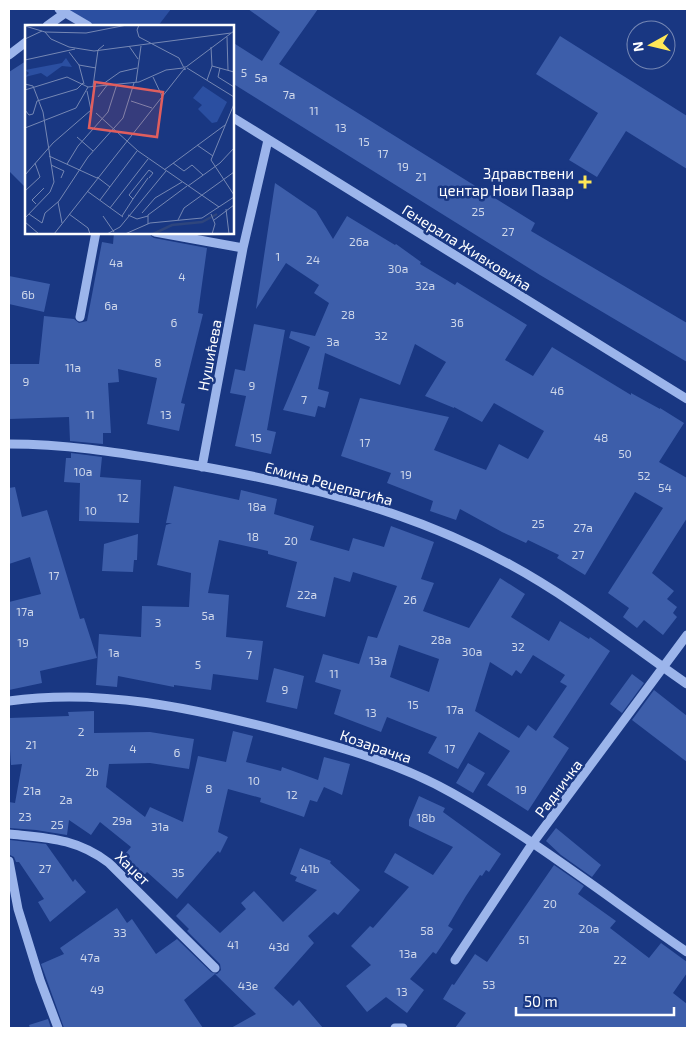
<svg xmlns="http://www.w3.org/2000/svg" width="696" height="1037" font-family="'Exo 2',sans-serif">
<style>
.green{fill:#2b4fa1}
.building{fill:#3d5eaa;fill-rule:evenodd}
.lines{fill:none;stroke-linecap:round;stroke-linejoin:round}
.minor{stroke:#9cb5eb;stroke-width:9}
.poi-dot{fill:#ffe757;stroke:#193782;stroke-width:2}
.labels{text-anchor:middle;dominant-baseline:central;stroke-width:5;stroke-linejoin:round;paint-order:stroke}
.number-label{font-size:12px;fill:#ced7ea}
.poi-label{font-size:15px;fill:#fff;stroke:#193782;text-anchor:end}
.street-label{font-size:15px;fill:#fff;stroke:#193782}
.inset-river{fill:none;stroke:#2e457d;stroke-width:2.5}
.inset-road{fill:none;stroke:#7587b4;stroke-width:1}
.view{fill:#e05e5e;fill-opacity:0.15;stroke:#e05e5e;stroke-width:2.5}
.inset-edge{fill:none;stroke:#fff;stroke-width:2.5}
</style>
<rect width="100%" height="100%" fill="#193782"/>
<path class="green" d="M 59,9 L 171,9 L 158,26 L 88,26 Z"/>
<path class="building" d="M 248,9 L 318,9 L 279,64 L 535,223 L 531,231 L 687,323 L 687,362 L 540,275 L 232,83 L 232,42 L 262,61 L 280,32 Z
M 560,36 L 687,116 L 687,169 L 626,131 L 597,177 L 569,160 L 598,113 L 536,74 Z
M 26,61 L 26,188 L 9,171 L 9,72 Z
M 275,183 L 316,211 L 333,239 L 347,216 L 395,245 L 396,244 L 421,262 L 420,264 L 455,285 L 457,282 L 527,325 L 505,360 L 533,376 L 552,347 L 631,395 L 631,393 L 660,409 L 660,408 L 684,423 L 659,462 L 687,478 L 687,518 L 652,573 L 674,591 L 667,599 L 677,607 L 673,613 L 677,617 L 663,635 L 644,620 L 637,628 L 623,617 L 629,608 L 608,593 L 663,508 L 635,492 L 585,575 L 557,558 L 559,555 L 528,540 L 526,543 L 502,532 L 460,509 L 456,520 L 430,511 L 433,501 L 387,483 L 391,473 L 341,456 L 360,398 L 449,417 L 434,450 L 486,470 L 499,444 L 528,459 L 544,431 L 494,403 L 482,422 L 454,407 L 454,408 L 425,396 L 446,362 L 415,344 L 400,385 L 325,353 L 318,389 L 329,392 L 325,408 L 318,406 L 315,417 L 283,410 L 310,347 L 289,338 L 291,331 L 315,336 L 329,303 L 314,293 L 319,285 L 286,263 L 256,309 Z
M 114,232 L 149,232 L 151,236 L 154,238 L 207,248 L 198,313 L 203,314 L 181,403 L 185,404 L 179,431 L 147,424 L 157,378 L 118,369 L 119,382 L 108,383 L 111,433 L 103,433 L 103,444 L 70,441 L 69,417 L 9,419 L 9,364 L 39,364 L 44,316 L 74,319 L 79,323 L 87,321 L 102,242 L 113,244 Z
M 9,276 L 50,284 L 44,312 L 9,304 Z
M 254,324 L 285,330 L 267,430 L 276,432 L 271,454 L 235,446 L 246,396 L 230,393 L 235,369 L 245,371 Z
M 71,453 L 102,457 L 100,477 L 141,480 L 139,523 L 79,521 L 80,483 L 64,482 L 66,458 L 71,458 Z
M 174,486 L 239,500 L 241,490 L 277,499 L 274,514 L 314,526 L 310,540 L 349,551 L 353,538 L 384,547 L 391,526 L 434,542 L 421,579 L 434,583 L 423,611 L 469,628 L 500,578 L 525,594 L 511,617 L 549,641 L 560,621 L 589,639 L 590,637 L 610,651 L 553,737 L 569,748 L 528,811 L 487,785 L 510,751 L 479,732 L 458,769 L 428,753 L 437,737 L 387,717 L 381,732 L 334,714 L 341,690 L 315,682 L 323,654 L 359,664 L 368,636 L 377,638 L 397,586 L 353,572 L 350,582 L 334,577 L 325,617 L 286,607 L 297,562 L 268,554 L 268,551 L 219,540 L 208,593 L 229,595 L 226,637 L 263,641 L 258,680 L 213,674 L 211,690 L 174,685 L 174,687 L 118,676 L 117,687 L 96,685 L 99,634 L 141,637 L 142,606 L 189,607 L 191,573 L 157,565 L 166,525 L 172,523 L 166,523 ZM 399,645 L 439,659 L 429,692 L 390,677 ZM 533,655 L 565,675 L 560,682 L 567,686 L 536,731 L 528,725 L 519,738 L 475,711 L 490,662 L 512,676 L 516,670 L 521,674 Z
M 15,487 L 22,517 L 47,510 L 80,619 L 84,618 L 97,658 L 40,671 L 42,683 L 9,690 L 9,602 L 41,594 L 30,557 L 9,564 L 9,488 Z
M 138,534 L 137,560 L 134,560 L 133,572 L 102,571 L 104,544 Z
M 274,668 L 304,676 L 297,709 L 266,702 Z
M 632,674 L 644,683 L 622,713 L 610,704 Z
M 654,690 L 687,716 L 687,762 L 632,720 Z
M 94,711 L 94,733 L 150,732 L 194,739 L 189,769 L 150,763 L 109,764 L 106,787 L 145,817 L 150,807 L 183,822 L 198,756 L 226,762 L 233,731 L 253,736 L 246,762 L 281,771 L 282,767 L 318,780 L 324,757 L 350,764 L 342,795 L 324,787 L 317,802 L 310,800 L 304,817 L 260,802 L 261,798 L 228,789 L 218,832 L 228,837 L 220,853 L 218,851 L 177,899 L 147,872 L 141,879 L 120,860 L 131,847 L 100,822 L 91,835 L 69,820 L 67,835 L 36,830 L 9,828 L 9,802 L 15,803 L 22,764 L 11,765 L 10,750 L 9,751 L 9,718 L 69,716 L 68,712 Z
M 468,763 L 485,773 L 473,793 L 456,783 Z
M 419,796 L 445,808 L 443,812 L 501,854 L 489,872 L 486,870 L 482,876 L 480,875 L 466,896 L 448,926 L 453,929 L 436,954 L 433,952 L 410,979 L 424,990 L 407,1013 L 386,997 L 367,1012 L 346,986 L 371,965 L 351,946 L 370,926 L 373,928 L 409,887 L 384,872 L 395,853 L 433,875 L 453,847 L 409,826 L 409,820 Z
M 556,828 L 601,865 L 592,877 L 561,855 L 546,841 Z
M 10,840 L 46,844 L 73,882 L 75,879 L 86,892 L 50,922 L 38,902 L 44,899 L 19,862 L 16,862 L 14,857 L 10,855 Z
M 300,848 L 331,861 L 330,863 L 360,890 L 338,915 L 334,912 L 308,936 L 314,943 L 274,988 L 293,1006 L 299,1000 L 323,1028 L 231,1028 L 256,1014 L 215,974 L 184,1000 L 203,1028 L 64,1028 L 41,964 L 64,954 L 60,948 L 117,908 L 127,923 L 132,919 L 156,954 L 177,939 L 211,972 L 217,974 L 221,970 L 220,964 L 187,931 L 189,929 L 176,916 L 188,903 L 220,933 L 246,909 L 241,903 L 254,891 L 283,922 L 317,890 L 295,881 L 297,877 L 290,874 Z
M 554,865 L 584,886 L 578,894 L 616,921 L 610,928 L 649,958 L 661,943 L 687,962 L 687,973 L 673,993 L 687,1004 L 687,1028 L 455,1028 L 466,1013 L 443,999 L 452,984 L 454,985 L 475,954 L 487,962 Z
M 48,1019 L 51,1028 L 30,1028 L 29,1025 Z"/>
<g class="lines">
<path class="minor" d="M 59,9 L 88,26
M 47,26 L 65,13
M 9,55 L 26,42
M 232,117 L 687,399
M 155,232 L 243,248
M 80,317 L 96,232
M 9,444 C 65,444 115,452 170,461 C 286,480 404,507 509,564 C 572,598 628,643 687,684
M 202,467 L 243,248 L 268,140
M 9,701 C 101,688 192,708 281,731 C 340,747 399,763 452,793 C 534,839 610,899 687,952
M 9,834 C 47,838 76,838 109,863 L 215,968
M 9,861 L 18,909 L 40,980 L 58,1028
M 455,960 L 532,844 L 687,635
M 395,1028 L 403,1028"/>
</g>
<path class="poi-dot" d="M582.5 174.5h5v5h5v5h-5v5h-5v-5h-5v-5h5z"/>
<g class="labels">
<g class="number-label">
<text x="244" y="72">5</text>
<text x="261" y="77">5a</text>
<text x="289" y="94">7a</text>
<text x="314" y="110">11</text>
<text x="341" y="127">13</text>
<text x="364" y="141">15</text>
<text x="383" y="153">17</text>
<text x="403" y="166">19</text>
<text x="421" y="176">21</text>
<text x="478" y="211">25</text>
<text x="508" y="231">27</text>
<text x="359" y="241">26a</text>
<text x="278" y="256">1</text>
<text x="313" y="259">24</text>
<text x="116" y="262">4a</text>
<text x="398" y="268">30a</text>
<text x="182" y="276">4</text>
<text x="425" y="285">32a</text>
<text x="28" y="294">6b</text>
<text x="111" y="305">6a</text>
<text x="348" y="314">28</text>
<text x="174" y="322">6</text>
<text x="457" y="322">36</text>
<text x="381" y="335">32</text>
<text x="333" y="341">3a</text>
<text x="158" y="362">8</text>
<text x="73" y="367">11a</text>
<text x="26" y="381">9</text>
<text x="252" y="385">9</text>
<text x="557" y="390">46</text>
<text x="304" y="399">7</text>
<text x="90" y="414">11</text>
<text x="166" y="414">13</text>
<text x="256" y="437">15</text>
<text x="601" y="437">48</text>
<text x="365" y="442">17</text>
<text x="625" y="453">50</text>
<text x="83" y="471">10a</text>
<text x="406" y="474">19</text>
<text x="644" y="475">52</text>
<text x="665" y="487">54</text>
<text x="123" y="497">12</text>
<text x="257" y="506">18a</text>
<text x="91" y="510">10</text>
<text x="538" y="523">25</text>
<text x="583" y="527">27a</text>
<text x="253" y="536">18</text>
<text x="291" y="540">20</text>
<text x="578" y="554">27</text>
<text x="54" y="575">17</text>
<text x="307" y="594">22a</text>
<text x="410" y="599">26</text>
<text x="25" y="611">17a</text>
<text x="208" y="615">5a</text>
<text x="158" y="622">3</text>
<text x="441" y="639">28a</text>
<text x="23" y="642">19</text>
<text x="518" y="646">32</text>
<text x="472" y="651">30a</text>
<text x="114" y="652">1a</text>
<text x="249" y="654">7</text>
<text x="378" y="660">13a</text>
<text x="198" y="664">5</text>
<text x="334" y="673">11</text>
<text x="285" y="689">9</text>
<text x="413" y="704">15</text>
<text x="455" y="709">17a</text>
<text x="371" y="712">13</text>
<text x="81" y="731">2</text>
<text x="31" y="744">21</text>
<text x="133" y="748">4</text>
<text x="450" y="748">17</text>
<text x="177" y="752">6</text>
<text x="92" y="771">2b</text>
<text x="254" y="780">10</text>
<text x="209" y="788">8</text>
<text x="521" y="789">19</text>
<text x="32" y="790">21a</text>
<text x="292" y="794">12</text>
<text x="66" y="799">2a</text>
<text x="25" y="816">23</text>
<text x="426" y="817">18b</text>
<text x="122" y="820">29a</text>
<text x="57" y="824">25</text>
<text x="160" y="826">31a</text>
<text x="45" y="868">27</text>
<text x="310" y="868">41b</text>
<text x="178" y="872">35</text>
<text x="550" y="903">20</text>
<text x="589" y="928">20a</text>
<text x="427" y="930">58</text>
<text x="120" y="932">33</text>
<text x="524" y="939">51</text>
<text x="233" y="944">41</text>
<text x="279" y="946">43d</text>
<text x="408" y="953">13a</text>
<text x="90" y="957">47a</text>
<text x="620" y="959">22</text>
<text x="489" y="984">53</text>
<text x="248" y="985">43e</text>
<text x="97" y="989">49</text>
<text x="402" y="991">13</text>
</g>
<g class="poi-label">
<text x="574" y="173">Здравствени<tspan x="574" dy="17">центар Нови Пазар</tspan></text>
</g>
<g class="street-label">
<text transform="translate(467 247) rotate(32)">Генерала Живковића</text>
<text transform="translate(209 355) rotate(-79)">Нушићева</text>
<text transform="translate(329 483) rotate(15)">Емина Реџепагића</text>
<text transform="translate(376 746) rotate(19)">Козарачка</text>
<text transform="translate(558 788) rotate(-53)">Радничка</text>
<text transform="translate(133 868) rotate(44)">Хаџет</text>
</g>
</g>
<g transform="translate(25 25)">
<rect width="209" height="209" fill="#193782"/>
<path d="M 41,33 L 47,42 L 37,41 L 22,52 L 16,48 L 0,52 L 4,48 L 0,45 L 37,38 ZM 178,61 L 202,77 L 192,97 L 187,98 L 173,84 L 177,80 L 168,73 Z" fill="#2b4fa1"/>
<path class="inset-river" d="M 128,209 L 147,200 L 177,197 L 192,189"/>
<path class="inset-road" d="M 114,0 L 112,5 L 114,12 L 154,33 L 160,45 L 160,41M 0,1 L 20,7 L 61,8 L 102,0M 20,7 L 26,14 L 44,22 L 69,26 L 206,8M 202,12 L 203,45M 0,14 L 17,6M 104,21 L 113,34M 44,27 L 54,40 L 59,59M 0,35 L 50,24M 54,40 L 71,43M 187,41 L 209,47M 161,42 L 209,6M 162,43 L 209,72M 195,43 L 193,52 L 209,62M 128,52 L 137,71M 182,55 L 187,41 L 186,22M 111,57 L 116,21M 0,59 L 8,61 L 18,87 L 29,157 L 25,167 L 0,193M 78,59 L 95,47 L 112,43M 68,61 L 73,25 L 79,20M 63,62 L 114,57 L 141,45 L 158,43M 0,65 L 42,52 L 63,62M 73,72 L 83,59M 12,76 L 52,64 L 58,58M 106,76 L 127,83M 209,79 L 186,135 L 209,170M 0,85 L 4,90 L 8,89 L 12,76M 71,88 L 113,126 L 194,182M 0,103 L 51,83 L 63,62M 52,112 L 68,126M 172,120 L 188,131M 24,131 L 72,153M 148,138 L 159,146 L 167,140 L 178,150M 42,139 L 53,121 L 83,87 L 92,59M 26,140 L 39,146 L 36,153M 139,145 L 200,100M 0,150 L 28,118 L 66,85 L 62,66M 72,152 L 85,162M 163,161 L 195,138 L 209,123M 0,166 L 15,152 L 10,138M 62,166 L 98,192M 108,174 L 123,153M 75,175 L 112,126M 33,177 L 37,198M 11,179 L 7,175 L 19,163M 85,183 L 123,134M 201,184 L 204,209M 117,188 L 130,173 L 157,157M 4,189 L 17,198 L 20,188 L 34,176 L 63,132 L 98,93 L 109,58M 44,189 L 63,203 L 65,209M 186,189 L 190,199 L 187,209M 103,190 L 112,194 L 123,191M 78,191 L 89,207M 97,191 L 108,174 L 104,170 L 124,145 L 128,148 L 124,153M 153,195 L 159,183 L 209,147M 189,195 L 209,180M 0,197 L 14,209M 123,199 L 123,190 L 162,161M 29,209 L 159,44M 82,209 L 95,202 L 141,146M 100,209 L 125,198 L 177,193 L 209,172"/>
<path class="view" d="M 70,57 L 138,67 L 132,112 L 64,103 Z"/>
<rect width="209" height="209" class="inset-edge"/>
</g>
<rect width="696" height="1037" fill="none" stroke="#ffffff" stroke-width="20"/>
<g transform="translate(651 45) rotate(262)"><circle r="24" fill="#193782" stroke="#7587b4"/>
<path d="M0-4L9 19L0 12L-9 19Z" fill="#ffe757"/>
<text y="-8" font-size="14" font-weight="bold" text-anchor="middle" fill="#ffffff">N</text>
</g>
<path d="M516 1007v8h158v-8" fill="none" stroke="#ffffff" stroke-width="2.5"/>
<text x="524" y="1007" font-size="15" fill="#ffffff" stroke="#193782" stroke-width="4" paint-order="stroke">50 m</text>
</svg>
